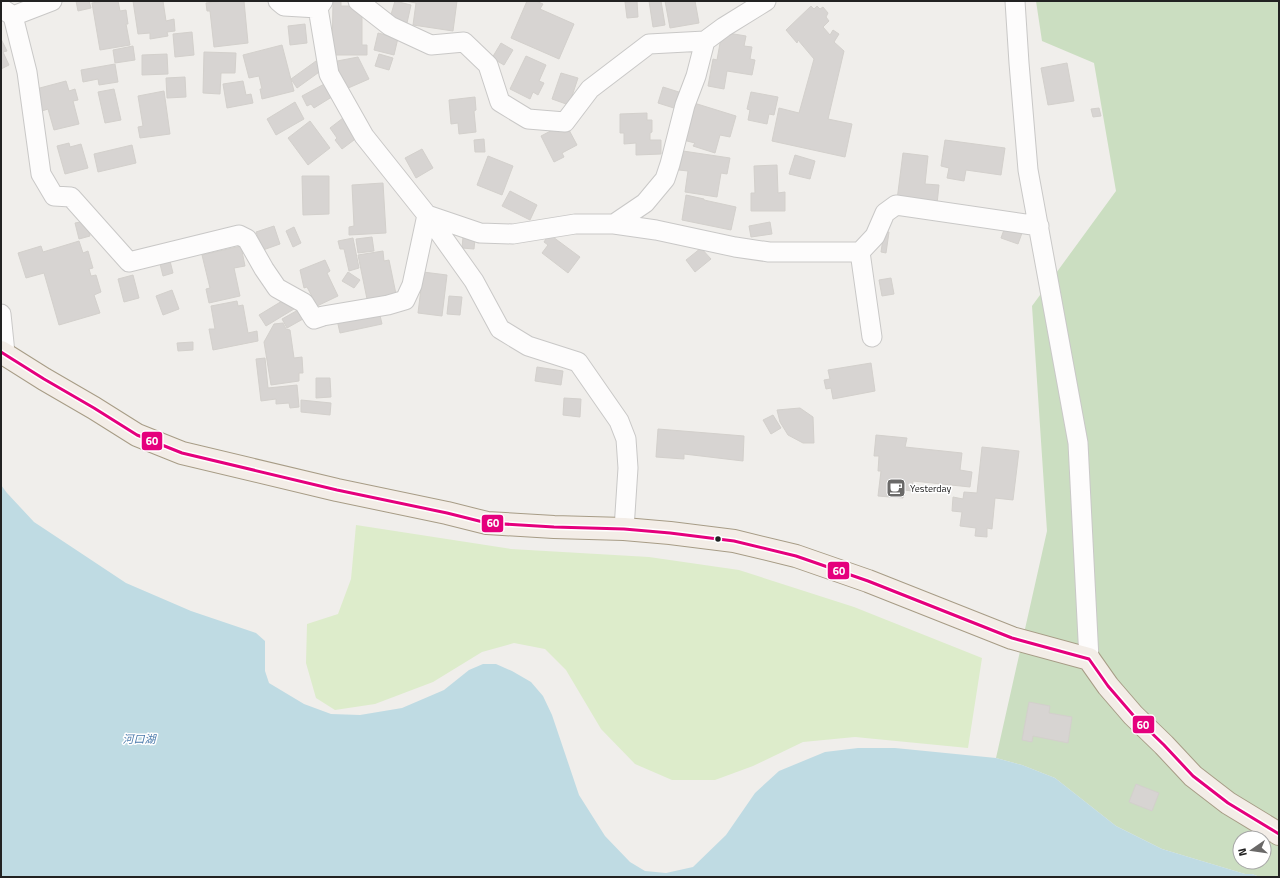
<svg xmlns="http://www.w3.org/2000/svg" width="1280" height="878" font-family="'Titillium Web','Noto Sans JP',sans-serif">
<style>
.grass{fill:#ddeccb}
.forest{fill:#cbdec1;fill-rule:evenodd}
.water{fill:#bfdbe3}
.building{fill:#d7d4d2;stroke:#d3d0cc}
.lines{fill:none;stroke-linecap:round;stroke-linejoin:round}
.minor-casing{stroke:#c9c8c7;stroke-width:21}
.major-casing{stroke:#a79c86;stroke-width:24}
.minor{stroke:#fdfcfc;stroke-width:19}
.major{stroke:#f3ede7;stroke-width:22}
.bus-1-casing{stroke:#fff;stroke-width:6}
.bus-1{stroke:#e5007d;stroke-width:3}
.bus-dot{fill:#222;stroke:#fff;stroke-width:1.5}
.labels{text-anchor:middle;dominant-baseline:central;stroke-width:3;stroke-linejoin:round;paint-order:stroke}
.poi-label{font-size:10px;fill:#222;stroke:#fff;text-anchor:start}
.water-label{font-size:11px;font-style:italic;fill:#4a7aab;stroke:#fff}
.line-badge{stroke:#fff;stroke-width:1.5}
.badge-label{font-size:11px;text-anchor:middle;font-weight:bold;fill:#fff}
</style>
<rect width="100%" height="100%" fill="#f0eeeb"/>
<path class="grass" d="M 356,525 L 511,549 L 649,557 L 739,570 L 854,607 L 982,658 L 968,748 L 855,737 L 803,742 L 753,766 L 715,780 L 672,780 L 635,764 L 601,729 L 566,670 L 545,649 L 514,643 L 482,652 L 433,682 L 375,704 L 335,710 L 316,698 L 306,663 L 307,624 L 338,614 L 351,579 Z"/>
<path class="forest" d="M 1036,1 L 1279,1 L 1279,877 L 1260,877 L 1252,874 L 1245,874 L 1162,849 L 1116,826 L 1055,778 L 1022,765 L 996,758 L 1047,531 L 1032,306 L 1116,191 L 1094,63 L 1042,41 ZM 1240,838 L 1264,838 L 1264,862 L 1240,862 Z"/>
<path class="water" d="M 1,485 L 7,493 L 34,522 L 126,583 L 191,611 L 256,633 L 265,641 L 265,671 L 269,683 L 304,704 L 331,714 L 360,715 L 402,708 L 444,690 L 469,670 L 483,664 L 496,664 L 512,671 L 531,682 L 543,696 L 552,715 L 579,795 L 605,836 L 630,862 L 645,871 L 666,873 L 693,867 L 726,835 L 755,793 L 779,771 L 825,752 L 858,748 L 895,748 L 996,758 L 1022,765 L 1055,778 L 1116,826 L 1162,849 L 1245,874 L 1252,874 L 1260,877 L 1,877 Z"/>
<path class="building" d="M 76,1 L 89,1 L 91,8 L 78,11 Z
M 104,1 L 118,1 L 120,11 L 126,10 L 128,24 L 126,24 L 130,45 L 100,50 L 92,3 Z
M 133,1 L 163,1 L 166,21 L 174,19 L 175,31 L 167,32 L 168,36 L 150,39 L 150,33 L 138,34 Z
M 224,1 L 244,1 L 248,43 L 214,47 L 210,11 L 207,11 L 206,3 Z
M 333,1 L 341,1 L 341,6 L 362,6 L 362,45 L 367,45 L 367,55 L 332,55 Z
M 395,1 L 411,5 L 407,23 L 390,18 Z
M 405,1 L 457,1 L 453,31 L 413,25 L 416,3 Z
M 527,1 L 536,1 L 543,4 L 540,9 L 574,24 L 559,59 L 511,38 Z
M 637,1 L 638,17 L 627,18 L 625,2 Z
M 649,1 L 661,1 L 665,25 L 653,27 Z
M 665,1 L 695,1 L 699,23 L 670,28 Z
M 811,6 L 814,9 L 817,6 L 820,9 L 823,7 L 828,13 L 826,17 L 829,21 L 823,27 L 830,35 L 833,30 L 839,34 L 834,42 L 844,51 L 828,119 L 852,124 L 845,157 L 772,141 L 779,108 L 799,113 L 814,59 L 798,40 L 797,43 L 786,30 Z
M 305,24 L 307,43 L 290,45 L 288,26 Z
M 192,32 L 194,55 L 175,57 L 173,34 Z
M 722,32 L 746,36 L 744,46 L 752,47 L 750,59 L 755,60 L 752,75 L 727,71 L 724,89 L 708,86 L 713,59 L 717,60 Z
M 378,33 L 398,38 L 394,55 L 374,50 Z
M 1,39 L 7,51 L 3,52 L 9,65 L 1,69 Z
M 501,43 L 513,50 L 504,65 L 492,58 Z
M 282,45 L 294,91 L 262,99 L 260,89 L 262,89 L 259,76 L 249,78 L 243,55 Z
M 133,46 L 135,60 L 115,63 L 113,50 Z
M 204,52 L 236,53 L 235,73 L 221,73 L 220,94 L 203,93 Z
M 167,54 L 168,74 L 142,75 L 142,55 Z
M 379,54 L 393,58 L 389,70 L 375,66 Z
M 526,56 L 546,65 L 539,81 L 544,83 L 538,95 L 533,92 L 530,99 L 510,89 Z
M 358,57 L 369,79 L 346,89 L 332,62 Z
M 316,61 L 322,70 L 297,88 L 291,79 Z
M 1067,63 L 1074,101 L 1048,105 L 1041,68 Z
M 115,64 L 118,82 L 99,85 L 98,79 L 83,82 L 81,70 Z
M 561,73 L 578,78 L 569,105 L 552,99 Z
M 185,77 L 186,97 L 167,98 L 166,78 Z
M 66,81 L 69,91 L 75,89 L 78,100 L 73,101 L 79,124 L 54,130 L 48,109 L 42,111 L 36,89 Z
M 243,81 L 246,95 L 251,94 L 253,103 L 227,108 L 223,84 Z
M 328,82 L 335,95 L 314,108 L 311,104 L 307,106 L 302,96 Z
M 663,87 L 682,93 L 677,109 L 658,103 Z
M 114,89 L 121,120 L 105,123 L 98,92 Z
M 164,91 L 170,134 L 140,138 L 138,127 L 143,126 L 138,96 Z
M 751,92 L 778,97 L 774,115 L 769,114 L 767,124 L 748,120 L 750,110 L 747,109 Z
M 475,97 L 476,110 L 474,111 L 476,132 L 459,134 L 458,123 L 451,124 L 449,100 Z
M 295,102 L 304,119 L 276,135 L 267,119 Z
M 694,103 L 736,116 L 730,137 L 720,135 L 715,153 L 693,146 L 695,143 L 683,140 Z
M 1099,108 L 1101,116 L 1093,117 L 1091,109 Z
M 647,113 L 647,120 L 652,120 L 652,132 L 650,133 L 650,140 L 661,140 L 661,154 L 636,155 L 636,143 L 624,144 L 624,133 L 620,133 L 620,114 Z
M 343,118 L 358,137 L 342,149 L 335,140 L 337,138 L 330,128 Z
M 310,121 L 330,148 L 308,165 L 288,138 Z
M 560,126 L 564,133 L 569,130 L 577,145 L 562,153 L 564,157 L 554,162 L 541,136 Z
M 484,139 L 485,152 L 475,152 L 474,140 Z
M 945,140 L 1005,148 L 1001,175 L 966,170 L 964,181 L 947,178 L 949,168 L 941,166 Z
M 69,143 L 70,147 L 81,144 L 88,168 L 65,174 L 57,146 Z
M 132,145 L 136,163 L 98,172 L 94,154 Z
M 422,149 L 433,168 L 416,178 L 405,158 Z
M 683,151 L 730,158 L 727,174 L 721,173 L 717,197 L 685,192 L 688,171 L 679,170 Z
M 903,153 L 928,156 L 925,184 L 939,185 L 937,204 L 897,200 Z
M 795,155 L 815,161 L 810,179 L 789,174 Z
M 488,156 L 513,166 L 502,195 L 477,185 Z
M 777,165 L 778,193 L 785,192 L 785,211 L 751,211 L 751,193 L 755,193 L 754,166 Z
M 302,176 L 329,176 L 329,214 L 303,215 Z
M 383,183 L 386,233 L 349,235 L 349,227 L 354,226 L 352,185 Z
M 510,191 L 537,205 L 530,220 L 502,206 Z
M 686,195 L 704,199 L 704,200 L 736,207 L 731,230 L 682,220 Z
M 86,221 L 90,236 L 79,239 L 75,223 Z
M 770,222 L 772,234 L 751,237 L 749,226 Z
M 274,226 L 280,244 L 263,250 L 256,232 Z
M 294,227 L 301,243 L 293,247 L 286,231 Z
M 1005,227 L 1022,233 L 1018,244 L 1001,238 Z
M 884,232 L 889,232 L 886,253 L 881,252 Z
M 549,234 L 580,257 L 568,273 L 542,253 L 548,245 L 544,242 Z
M 372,237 L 374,251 L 358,253 L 356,239 Z
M 463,237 L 475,239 L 474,249 L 462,248 Z
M 353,238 L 359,268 L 349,271 L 344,249 L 340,249 L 338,241 Z
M 79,241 L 83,253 L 88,251 L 93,268 L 89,269 L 91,276 L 96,275 L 101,292 L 94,295 L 100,313 L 59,325 L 44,273 L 26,278 L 18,253 L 41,246 L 43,252 Z
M 241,246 L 245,266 L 234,268 L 240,296 L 209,303 L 206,289 L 210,288 L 202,255 Z
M 701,248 L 711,259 L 695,272 L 686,260 Z
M 383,251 L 384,261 L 389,260 L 396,294 L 367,299 L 358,255 Z
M 325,260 L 330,271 L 327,273 L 338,296 L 317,306 L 307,287 L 304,288 L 300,270 Z
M 170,261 L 173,273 L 163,276 L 160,264 Z
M 348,272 L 360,280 L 354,288 L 342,281 Z
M 423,272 L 447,275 L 442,316 L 418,313 Z
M 133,275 L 139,298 L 124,302 L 118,279 Z
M 891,278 L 894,294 L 882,296 L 879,280 Z
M 172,290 L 179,309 L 163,315 L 156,296 Z
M 449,296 L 462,297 L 460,315 L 447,314 Z
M 287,298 L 294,309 L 266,326 L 259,315 Z
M 237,301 L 238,306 L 243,305 L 248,333 L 257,331 L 258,341 L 213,350 L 209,329 L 215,329 L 211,306 Z
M 298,310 L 303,319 L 287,328 L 282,319 Z
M 379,311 L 382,324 L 340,333 L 337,320 Z
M 283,323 L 286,329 L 290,330 L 294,358 L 302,357 L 303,373 L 299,373 L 299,381 L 271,385 L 264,342 L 274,324 Z
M 193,342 L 193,350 L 178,351 L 177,343 Z
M 265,358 L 268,388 L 297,385 L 299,407 L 290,408 L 289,403 L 276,404 L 276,399 L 261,401 L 256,359 Z
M 871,363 L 875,391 L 833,399 L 831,388 L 826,389 L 824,380 L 830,379 L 828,370 Z
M 537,367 L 563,371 L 561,385 L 535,381 Z
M 316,378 L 330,378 L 331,397 L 316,398 Z
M 564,398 L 581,399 L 580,417 L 563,415 Z
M 301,400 L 331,403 L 330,415 L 301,412 Z
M 800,408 L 813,417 L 814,443 L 803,443 L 788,435 L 780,422 L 777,410 Z
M 773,415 L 781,428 L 771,434 L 763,420 Z
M 658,429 L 744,436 L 743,461 L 684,454 L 684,459 L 656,457 Z
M 876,435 L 907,438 L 905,447 L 962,453 L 960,470 L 972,472 L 970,487 L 913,481 L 912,491 L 904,490 L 903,498 L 878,496 L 881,471 L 878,471 L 879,456 L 874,456 Z
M 982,447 L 1019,451 L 1013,500 L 995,498 L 992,529 L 987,528 L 987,537 L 975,536 L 976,528 L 960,526 L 962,512 L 952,511 L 953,497 L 963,499 L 964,492 L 977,493 Z
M 1029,702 L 1050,706 L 1049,713 L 1072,717 L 1068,743 L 1033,736 L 1032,742 L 1022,740 Z
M 1136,784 L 1159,793 L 1152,811 L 1129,802 Z"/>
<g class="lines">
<g class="minor-casing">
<path id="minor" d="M 278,1 L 284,6 L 318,8 L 323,1
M 358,1 L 390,26 L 431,45 L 464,42 L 488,65 L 500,102 L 528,119 L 565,122 L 590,89 L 649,44 L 705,41 L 724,27 L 766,1
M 1015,1 L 1019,63 L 1028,170 L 1078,443 L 1089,659
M 1,8 L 13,16 L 52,1
M 318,8 L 329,74 L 364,136 L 427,215 L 474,281 L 500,329 L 528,346 L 578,362 L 619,421 L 626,439 L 628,468 L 624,529
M 13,16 L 27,72 L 41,174 L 54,196 L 71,197 L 129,262 L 239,235 L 247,239 L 264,269 L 277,288 L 304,303 L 314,319 L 323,316 L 388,305 L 405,300 L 412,285 L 427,215 L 480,233 L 513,234 L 575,224 L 614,224 L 656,230 L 735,247 L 769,252 L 860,252 L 875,236 L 885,213 L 896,205 L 1039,226
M 614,224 L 645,203 L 665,179 L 670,164 L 685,105 L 696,76 L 705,41
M 860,252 L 872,337
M 1,314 L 5,353"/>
</g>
<g class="major-casing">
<path id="major" d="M 1,352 L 44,379 L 94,408 L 137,435 L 182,453 L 337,490 L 447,513 L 487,523 L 554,527 L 624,529 L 670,533 L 734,541 L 796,556 L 868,581 L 1012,638 L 1089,659 L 1108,686 L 1133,715 L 1164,745 L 1193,776 L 1228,803 L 1279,834"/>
</g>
<use href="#minor" class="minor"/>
<use href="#major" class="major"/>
<g class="bus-1-casing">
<path id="bus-1" d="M 1,352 L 44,379 L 94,408 L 137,435 L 182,453 L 337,490 L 447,513 L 487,523 L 554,527 L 624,529 L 670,533 L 734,541 L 796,556 L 868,581 L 1012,638 L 1089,659 L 1108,686 L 1133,715 L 1164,745 L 1193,776 L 1228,803 L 1279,834"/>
</g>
<use href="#bus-1" class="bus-1"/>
</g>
<defs>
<g id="cafe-square" transform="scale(1)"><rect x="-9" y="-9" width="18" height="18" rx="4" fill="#6a6968" stroke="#fff"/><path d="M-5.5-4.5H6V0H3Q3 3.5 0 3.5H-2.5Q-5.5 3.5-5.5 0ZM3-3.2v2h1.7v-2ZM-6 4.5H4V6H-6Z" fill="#fff"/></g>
</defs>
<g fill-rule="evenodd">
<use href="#cafe-square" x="896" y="488"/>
</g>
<circle class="bus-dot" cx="718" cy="539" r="3.5"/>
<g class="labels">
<g class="poi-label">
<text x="910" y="488">Yesterday</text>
</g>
<g class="water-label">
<text x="139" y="739">河口湖</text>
</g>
</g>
<g class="line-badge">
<rect x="141" y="431" width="22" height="20" rx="4" fill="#e5007d"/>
<rect x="481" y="514" width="23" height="19" rx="4" fill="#e5007d"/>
<rect x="827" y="561" width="23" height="19" rx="4" fill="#e5007d"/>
<rect x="1132" y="715" width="23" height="19" rx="4" fill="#e5007d"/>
</g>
<g class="badge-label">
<text x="152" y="445">60</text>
<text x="493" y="527">60</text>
<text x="839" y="575">60</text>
<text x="1143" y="729">60</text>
</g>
<rect width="1280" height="878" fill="none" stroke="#222222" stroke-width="4"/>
<g transform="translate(1252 850) rotate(257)"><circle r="19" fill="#ffffff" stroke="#a7a7a7"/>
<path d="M0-3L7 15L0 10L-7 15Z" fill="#6a6968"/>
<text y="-6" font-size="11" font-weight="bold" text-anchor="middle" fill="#222222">N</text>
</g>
</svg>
